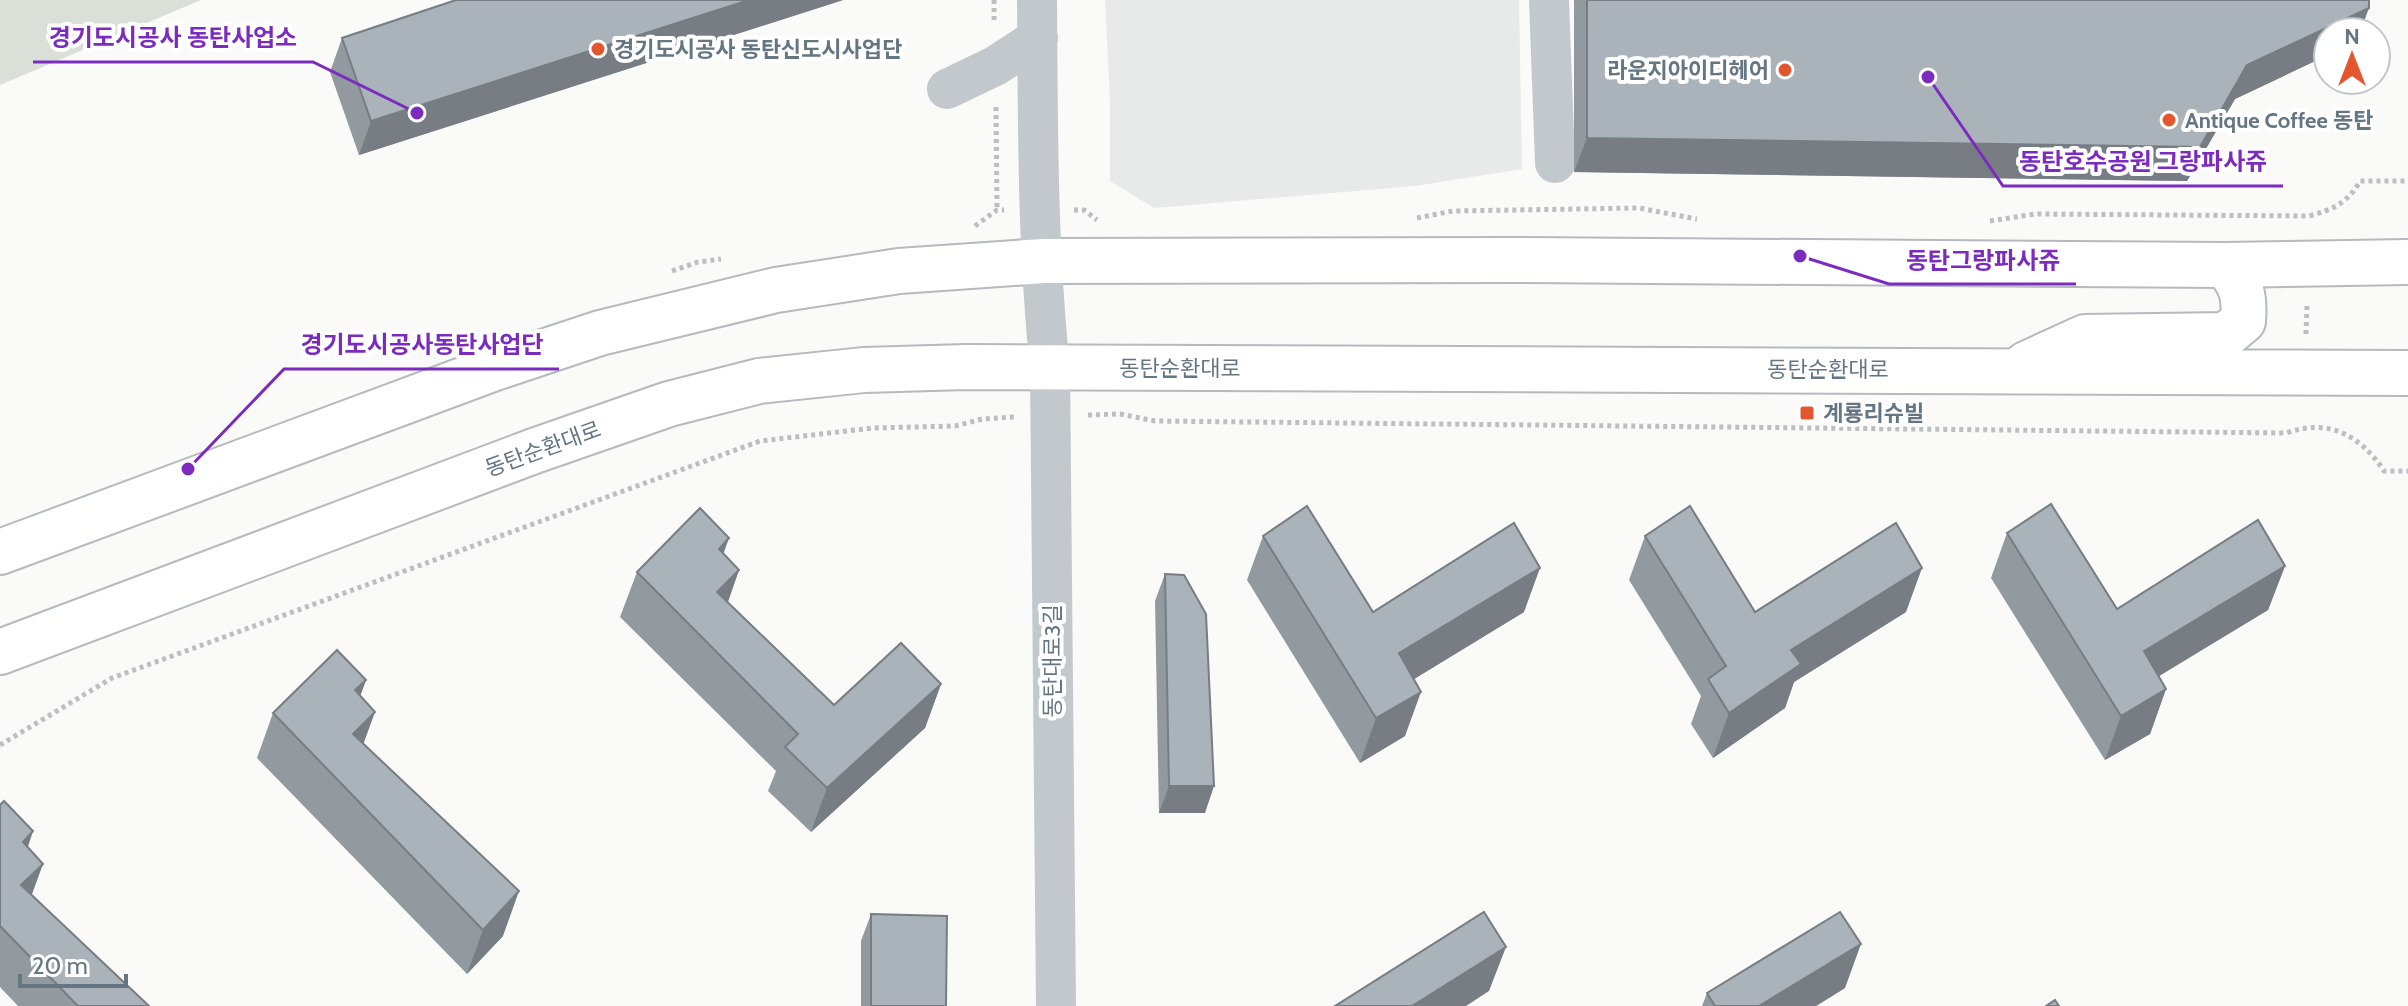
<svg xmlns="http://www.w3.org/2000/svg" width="2408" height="1006" font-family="Cabin,'Noto Sans KR',sans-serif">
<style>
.built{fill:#e8e9e9}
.green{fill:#dadfd7}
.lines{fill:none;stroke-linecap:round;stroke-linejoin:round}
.major-casing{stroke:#b5babe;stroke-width:48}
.path{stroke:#bbbfc2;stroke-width:5;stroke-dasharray:4 4;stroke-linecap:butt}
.minor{stroke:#c3c8cc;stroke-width:40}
.major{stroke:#fff;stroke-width:44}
.wall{fill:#929a9f}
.shaded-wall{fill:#777d82}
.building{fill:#aab3b9;stroke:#777d82;stroke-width:2}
.poi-dot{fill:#e4572e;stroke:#fff;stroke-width:3}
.labels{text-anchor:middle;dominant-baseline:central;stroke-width:8;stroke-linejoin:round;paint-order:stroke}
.poi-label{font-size:22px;font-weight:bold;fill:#657683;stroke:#fff;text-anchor:start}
.street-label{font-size:22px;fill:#657683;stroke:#fff}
.leader{fill:none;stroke:#7b2cbf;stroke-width:3}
.callout-dot{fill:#7b2cbf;stroke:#fff;stroke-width:3}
.callout-label{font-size:24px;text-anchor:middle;font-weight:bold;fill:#7b2cbf;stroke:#fff;stroke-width:8;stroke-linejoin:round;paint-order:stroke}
</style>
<rect width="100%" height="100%" fill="#fafaf8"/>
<path class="built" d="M 1105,0 L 1519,0 L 1522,169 L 1415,186 L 1154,208 L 1110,181 L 1110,101 Z"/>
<path class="green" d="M 0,0 L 201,0 L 0,85 Z"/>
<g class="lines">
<g class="major-casing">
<path id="major" d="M 2026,364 L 2085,337 L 2226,335 L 2243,321 C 2245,296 2242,284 2225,265
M 0,552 L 495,368 L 600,333 L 776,290 L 899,271 L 1043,261 L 1512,260 L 2225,265 L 2408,262
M 0,652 L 534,451 L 669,404 L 759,381 L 864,370 L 966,367 L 2408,373"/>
</g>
<path class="path" d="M 994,0 L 994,21
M 996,107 L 997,210
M 1074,210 L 1084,210 L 1097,220
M 1417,218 L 1453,211 L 1639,208 L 1697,219
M 1990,221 L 2035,214 L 2309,216 C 2332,210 2348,203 2360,181 L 2408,181
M 975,226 L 997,210 L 1004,210
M 672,271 L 698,262 L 721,259
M 2306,334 L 2307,304
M 1088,415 L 1120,414 L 1155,421 L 2286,433 C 2329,418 2360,435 2384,471 L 2408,471
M 0,745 L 112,678 L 760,441 L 873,428 L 955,426 L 982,419 L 1014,417"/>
<path class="minor" d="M 1037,0 C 1038,123 1037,246 1050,368 L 1056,1006
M 1549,0 L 1555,163
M 947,89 L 995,66 L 1038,38"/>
<use href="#major" class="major"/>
</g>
<path class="wall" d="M 456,0 L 843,0 L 359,155 L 330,72 L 342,38 Z
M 1574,0 L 2369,0 L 2328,32 L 2328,55 L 2235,99 L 2187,181 L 1574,172 Z
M 2007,533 L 2117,609 L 2285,566 L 2268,610 L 2158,676 L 2166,689 L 2150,734 L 2105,760 L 1991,578 Z
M 1263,536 L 1373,612 L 1524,612 L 1414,679 L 1405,736 L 1360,763 L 1247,580 Z
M 1645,536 L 1755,612 L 1906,612 L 1794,682 L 1785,708 L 1713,758 L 1691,724 L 1701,696 L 1629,580 Z
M 724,554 L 739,570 L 728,602 L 834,705 L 941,684 L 925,728 L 811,832 L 768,791 L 776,771 L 620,617 L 637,572 Z
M 1165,574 L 1205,813 L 1159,813 L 1155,601 Z
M 366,680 L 360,696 L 364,744 L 503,936 L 467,974 L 257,758 L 273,713 Z
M 0,805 L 33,831 L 28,847 L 32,895 L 149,1006 L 18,1006 L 0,987 Z
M 871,914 L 946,1006 L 861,1006 L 861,941 Z
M 1845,988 L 1816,1006 L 1702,1006 L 1707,993 Z"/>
<path class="shaded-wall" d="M 749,0 L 843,0 L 359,155 L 371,121 Z
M 2369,8 L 2360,32 L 2328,32 L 2328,55 L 2235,99 L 2187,181 L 1574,172 L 1587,138 L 2247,65 Z
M 729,538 L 713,583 L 719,549 Z
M 2285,566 L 2268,610 L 2128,695 L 2144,651 Z
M 1540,568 L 1524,612 L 1383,698 L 1399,653 Z
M 1922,568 L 1906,612 L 1794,682 L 1785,708 L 1713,758 L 1729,713 L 1791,650 Z
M 739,570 L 723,615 L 717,592 Z
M 366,680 L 350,724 L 355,690 Z
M 941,684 L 925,728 L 811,832 L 827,788 Z
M 2166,689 L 2150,734 L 2105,760 L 2121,716 Z
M 1421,692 L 1405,736 L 1360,763 L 1376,718 Z
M 375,712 L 359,756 L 353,734 Z
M 1169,786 L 1214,786 L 1205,813 L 1159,813 Z
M 33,831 L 17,875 L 23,842 Z
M 43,864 L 27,908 L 21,885 Z
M 519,891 L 503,936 L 467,974 L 483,930 Z
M 1861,944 L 1845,988 L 1816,1006 L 1759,1006 Z
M 1506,947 L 1489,991 L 1466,1006 L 1412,1006 Z"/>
<path class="building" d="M 456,0 L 749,0 L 371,121 L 342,38 Z
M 1587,0 L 2369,0 L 2369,8 L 2247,65 L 2200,147 L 1587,138 Z
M 2051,504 L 2117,609 L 2258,520 L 2285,566 L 2144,651 L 2166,689 L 2121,716 L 2007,533 Z
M 1307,506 L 1373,612 L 1514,523 L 1540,568 L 1399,653 L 1421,692 L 1376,718 L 1263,536 Z
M 1690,506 L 1755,612 L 1896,523 L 1922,568 L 1791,650 L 1801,664 L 1729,713 L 1708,679 L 1726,666 L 1645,536 Z
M 700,508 L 729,538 L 719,549 L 739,570 L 717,592 L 834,705 L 901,643 L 941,684 L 827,788 L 785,747 L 798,734 L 637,572 Z
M 1165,574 L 1184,575 L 1206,614 L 1214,786 L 1169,786 Z
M 337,650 L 366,680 L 355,690 L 375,712 L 353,734 L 519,891 L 483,930 L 273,713 Z
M 4,801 L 33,831 L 23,842 L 43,864 L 21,885 L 149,1006 L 78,1006 L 0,926 L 0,805 Z
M 1484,912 L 1506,947 L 1412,1006 L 1335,1006 Z
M 1840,912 L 1861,944 L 1759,1006 L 1715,1006 L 1707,993 Z
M 871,914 L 947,916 L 946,1006 L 871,1006 Z
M 2055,1000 L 2059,1006 L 2046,1006 Z"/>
<g class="poi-dot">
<circle cx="598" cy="49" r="8"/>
<circle cx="1785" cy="70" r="8"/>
<circle cx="2169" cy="120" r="8"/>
<rect x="1799" y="405" width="16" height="16" rx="4"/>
</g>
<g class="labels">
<g class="poi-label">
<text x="614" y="49">경기도시공사 동탄신도시사업단</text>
<text x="1769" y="70" text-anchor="end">라운지아이디헤어</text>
<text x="2185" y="120">Antique Coffee 동탄</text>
<text x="1823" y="413">계룡리슈빌</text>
</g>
<g class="street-label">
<text x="1180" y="368">동탄순환대로</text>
<text x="1828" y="369">동탄순환대로</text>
<text transform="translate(543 449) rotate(-20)">동탄순환대로</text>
<text transform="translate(1052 661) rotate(-90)">동탄대로3길</text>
</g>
</g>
<path class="leader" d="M417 113L313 62H33M1928 77L2003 186H2283M1800 256L1889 284H2076M188 469L284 369H559"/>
<g class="callout-dot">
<circle cx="417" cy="113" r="8"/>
<circle cx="1928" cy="77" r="8"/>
<circle cx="1800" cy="256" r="8"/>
<circle cx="188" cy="469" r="8"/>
</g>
<g class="callout-label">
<text x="173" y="46">경기도시공사 동탄사업소</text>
<text x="2143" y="170">동탄호수공원 그랑파사쥬</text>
<text x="1983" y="269">동탄그랑파사쥬</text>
<text x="422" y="353">경기도시공사동탄사업단</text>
</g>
<g transform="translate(2352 56)"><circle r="38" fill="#ffffff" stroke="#c1c8cd" stroke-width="2"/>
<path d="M0-6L14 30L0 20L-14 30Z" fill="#e4572e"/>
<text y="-12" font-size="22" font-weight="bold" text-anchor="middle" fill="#657683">N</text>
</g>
<path d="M20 974v12h106v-12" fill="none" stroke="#657683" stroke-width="4"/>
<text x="32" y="974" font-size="24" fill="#657683" stroke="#ffffff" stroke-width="6" paint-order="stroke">20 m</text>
</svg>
